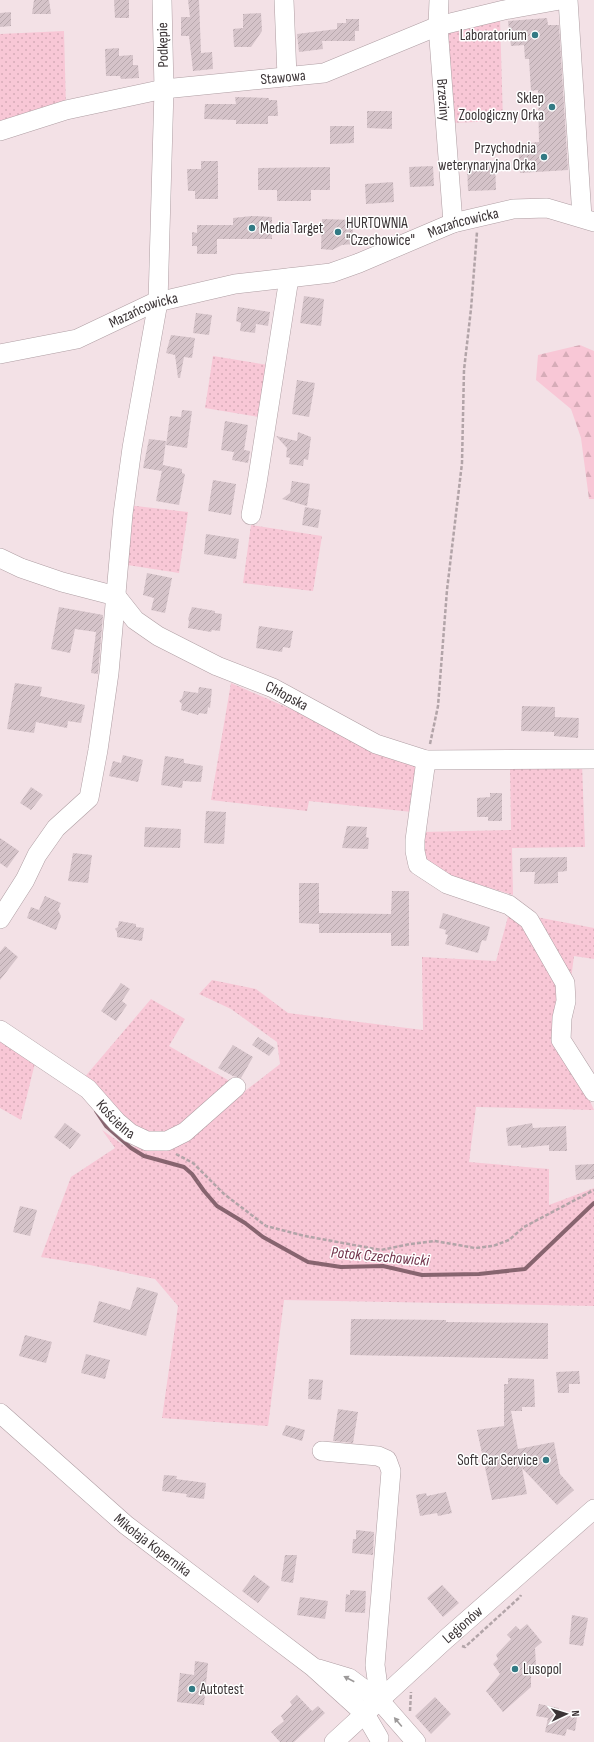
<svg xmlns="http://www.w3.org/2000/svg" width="594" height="1742" font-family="'Sofia Sans Condensed',sans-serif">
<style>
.grass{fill:url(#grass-dots)}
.forest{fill:url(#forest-firs)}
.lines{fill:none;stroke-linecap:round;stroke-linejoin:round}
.stream{stroke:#87646f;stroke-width:4}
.building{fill:url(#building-hatch)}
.minor-casing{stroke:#af9ea3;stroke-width:20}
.path{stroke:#b2a4a8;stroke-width:2.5;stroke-dasharray:4 2;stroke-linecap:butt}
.minor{stroke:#fff;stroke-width:19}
.oneway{fill:#9d9a9a}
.poi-dot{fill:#327a84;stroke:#fff;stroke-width:1.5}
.labels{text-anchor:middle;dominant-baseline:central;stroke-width:3;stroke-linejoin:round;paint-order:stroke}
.poi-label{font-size:15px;fill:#3b3436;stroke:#fff;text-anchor:end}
.street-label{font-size:15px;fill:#3b3436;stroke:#fff}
.water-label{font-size:16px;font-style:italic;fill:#6f3149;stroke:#fff}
</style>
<defs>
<pattern id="grass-dots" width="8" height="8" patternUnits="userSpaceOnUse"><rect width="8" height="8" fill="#f8c7d6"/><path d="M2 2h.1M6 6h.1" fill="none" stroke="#d6acb8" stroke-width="1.8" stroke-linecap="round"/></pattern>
<pattern id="forest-firs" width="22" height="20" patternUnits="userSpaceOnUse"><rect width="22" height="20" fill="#f8c7d6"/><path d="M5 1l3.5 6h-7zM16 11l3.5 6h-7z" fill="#d6acb8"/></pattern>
<pattern id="building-hatch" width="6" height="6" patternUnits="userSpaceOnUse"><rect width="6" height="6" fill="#d5c3c9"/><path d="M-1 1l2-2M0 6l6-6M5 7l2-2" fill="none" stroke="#b8a8ad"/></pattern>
</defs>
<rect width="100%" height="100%" fill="#f3e1e6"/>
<path class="grass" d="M 500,18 L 503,121 L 448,123 L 441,33 Z
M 64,31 L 66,108 L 0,126 L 0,34 Z
M 213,356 L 274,366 L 265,418 L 205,408 Z
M 127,505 L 188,512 L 179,573 L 121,564 Z
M 251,525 L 322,536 L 313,591 L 243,583 Z
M 231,683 L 400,757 L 419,769 L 412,812 L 309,801 L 307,811 L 211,800 Z
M 582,763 L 585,847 L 512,848 L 513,895 L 441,873 L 420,855 L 422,832 L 511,830 L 510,766 Z
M 509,913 L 517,917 L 559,991 L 553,1032 L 585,1090 L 594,1110 L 476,1107 L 469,1162 L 549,1169 L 549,1205 L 594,1188 L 594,1306 L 284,1300 L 268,1426 L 162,1418 L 178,1306 L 155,1279 L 90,1265 L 41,1257 L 71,1177 L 115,1148 L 102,1130 L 125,1146 L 162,1149 L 178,1143 L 280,1064 L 277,1042 L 231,1009 L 199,994 L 212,980 L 256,989 L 288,1013 L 423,1030 L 422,957 L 496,961 Z
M 536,917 L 594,928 L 594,959 L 574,956 L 571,979 Z
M 151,999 L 185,1019 L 169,1046 L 233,1083 L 178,1130 L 148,1138 L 83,1079 Z
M 0,1041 L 35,1063 L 21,1120 L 0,1108 Z"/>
<path class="forest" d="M 580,345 L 594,351 L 594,499 L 589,499 L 581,438 L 571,409 L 536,380 L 538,355 Z"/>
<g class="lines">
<path class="stream" d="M 96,1111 L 106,1126 L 131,1148 L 144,1156 L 184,1167 L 192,1174 L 204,1191 L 217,1206 L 245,1223 L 263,1237 L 308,1262 L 341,1267 L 383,1266 L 422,1275 L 479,1274 L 525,1269 L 594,1203"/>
</g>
<path class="building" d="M 34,0 L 49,0 L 51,14 L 32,14 Z
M 114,0 L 129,0 L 129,18 L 115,18 Z
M 188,0 L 199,0 L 201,53 L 212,52 L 213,69 L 193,71 L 189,36 L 181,36 L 181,17 L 190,17 Z
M 11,12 L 11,26 L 0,27 L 0,13 Z
M 261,13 L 262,31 L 251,47 L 234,47 L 233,29 L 243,28 L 243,14 Z
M 547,18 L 548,25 L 559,25 L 568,170 L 520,173 L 518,144 L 539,142 L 538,90 L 531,91 L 529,59 L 525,59 L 524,45 L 511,46 L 508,21 Z
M 346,19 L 359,19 L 359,31 L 355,31 L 355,41 L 322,41 L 323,49 L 299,52 L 297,34 L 337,29 L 337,23 L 346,23 Z
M 119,48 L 119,56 L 133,55 L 133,65 L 138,65 L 139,78 L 121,79 L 120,76 L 106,76 L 105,49 Z
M 235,97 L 269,98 L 269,100 L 277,100 L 278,116 L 268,116 L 268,124 L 236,124 L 236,120 L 204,119 L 205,104 L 236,104 Z
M 367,111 L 392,111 L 392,129 L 367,128 Z
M 330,126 L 354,126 L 354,143 L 330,144 Z
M 201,161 L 218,161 L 218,199 L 195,199 L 195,191 L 188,191 L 187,169 L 201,169 Z
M 495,162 L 496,190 L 468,191 L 467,163 Z
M 433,166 L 434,186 L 410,187 L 409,167 Z
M 330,167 L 330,190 L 311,190 L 311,201 L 277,201 L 277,190 L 258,190 L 258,168 Z
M 393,182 L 394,202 L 366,204 L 365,184 Z
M 252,216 L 272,217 L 272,239 L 217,239 L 217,254 L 197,254 L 197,246 L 192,246 L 192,232 L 197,233 L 197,225 L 233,225 L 233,218 Z
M 322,219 L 353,220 L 353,244 L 342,245 L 332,250 L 321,249 Z
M 304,296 L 324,299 L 321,326 L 300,323 Z
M 238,307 L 270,312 L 268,326 L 256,324 L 255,333 L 240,331 L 241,323 L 236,321 Z
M 196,313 L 212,315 L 209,335 L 193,333 Z
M 171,335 L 195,338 L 192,358 L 184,357 L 180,378 L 178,378 L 175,355 L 166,353 Z
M 297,380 L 315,383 L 309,417 L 292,414 Z
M 182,410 L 192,411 L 187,448 L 166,445 L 170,416 L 181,417 Z
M 225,421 L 248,425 L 244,450 L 250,451 L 248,463 L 232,460 L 234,452 L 221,450 Z
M 298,432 L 311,437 L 308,460 L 304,459 L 303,466 L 289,464 L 290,458 L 286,457 L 287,448 L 276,436 L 297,441 Z
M 149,439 L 166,441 L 162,471 L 143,468 Z
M 163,465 L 182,469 L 182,473 L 185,474 L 179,505 L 156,501 Z
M 213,480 L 236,484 L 231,515 L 208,511 Z
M 292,481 L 310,484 L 307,506 L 282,499 L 290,493 Z
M 305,507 L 321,510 L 318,528 L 302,525 Z
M 206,534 L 239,539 L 236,559 L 204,554 Z
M 147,573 L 172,578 L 165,613 L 151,610 L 154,598 L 143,595 Z
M 59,607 L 103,615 L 98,674 L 91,673 L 96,632 L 75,629 L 70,653 L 51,649 Z
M 192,607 L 215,611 L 215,613 L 222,614 L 220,631 L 212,630 L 211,632 L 188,628 L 189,621 L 188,619 Z
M 259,626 L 293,631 L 290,648 L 283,647 L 282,652 L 256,648 Z
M 15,683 L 42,687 L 40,696 L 85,705 L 81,723 L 68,721 L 67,728 L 36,722 L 34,733 L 7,729 Z
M 199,687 L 212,689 L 210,708 L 208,707 L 207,714 L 199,713 L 198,715 L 181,710 L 182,704 L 179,701 L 182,698 L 184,691 L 198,693 Z
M 522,706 L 555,707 L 555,717 L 579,718 L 578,738 L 554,736 L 554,732 L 521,731 Z
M 123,755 L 143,760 L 138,782 L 109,776 L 113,761 L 121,763 Z
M 165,756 L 184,759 L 184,763 L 203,766 L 201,782 L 183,781 L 182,788 L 161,785 Z
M 31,787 L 43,795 L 31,810 L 20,803 Z
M 490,793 L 502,793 L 502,821 L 488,821 L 488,817 L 477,817 L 477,798 L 490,797 Z
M 206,811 L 226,812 L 224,844 L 204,843 Z
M 347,826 L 367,827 L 366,837 L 369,838 L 368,849 L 342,848 Z
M 145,827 L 181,829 L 180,848 L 144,847 Z
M 0,838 L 19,851 L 7,868 L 0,863 Z
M 73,853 L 92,855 L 88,883 L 68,881 Z
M 567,857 L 567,871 L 558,872 L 558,883 L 534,884 L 535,872 L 520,872 L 520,858 Z
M 299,883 L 319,883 L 319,913 L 391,914 L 392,891 L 409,891 L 409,946 L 391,946 L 391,933 L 319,933 L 319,924 L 299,923 Z
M 45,896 L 61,903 L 58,910 L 61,916 L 56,930 L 27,918 L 31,907 L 39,910 Z
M 443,913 L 490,927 L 486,941 L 482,940 L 478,953 L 445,944 L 448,935 L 445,934 L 446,930 L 439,928 Z
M 119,921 L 136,924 L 136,927 L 144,928 L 142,941 L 117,937 L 117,932 L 115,929 L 118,927 Z
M 5,946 L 18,957 L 0,980 L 0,952 Z
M 121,983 L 130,989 L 122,1001 L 127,1005 L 116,1021 L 101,1011 Z
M 258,1037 L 275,1048 L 269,1056 L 252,1045 Z
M 233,1045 L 253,1057 L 241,1078 L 233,1076 L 218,1068 Z
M 65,1123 L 81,1135 L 70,1149 L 54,1137 Z
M 532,1123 L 533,1128 L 566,1126 L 567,1151 L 549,1151 L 549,1145 L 521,1148 L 521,1145 L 508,1146 L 506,1128 Z
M 594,1164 L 594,1179 L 576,1180 L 575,1165 Z
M 20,1206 L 37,1210 L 30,1236 L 13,1232 Z
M 137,1287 L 158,1293 L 146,1336 L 93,1322 L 99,1301 L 130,1310 Z
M 351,1319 L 446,1320 L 446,1322 L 548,1323 L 548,1359 L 350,1355 Z
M 25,1335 L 52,1342 L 46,1363 L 19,1356 Z
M 86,1354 L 110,1360 L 105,1379 L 81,1373 Z
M 579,1371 L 580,1384 L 569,1384 L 569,1393 L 558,1393 L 556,1372 Z
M 508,1378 L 534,1379 L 535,1407 L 522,1407 L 522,1411 L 511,1411 L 518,1449 L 554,1442 L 560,1474 L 574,1490 L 557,1505 L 522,1468 L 527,1494 L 492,1500 L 477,1430 L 504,1426 L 504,1384 L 508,1384 Z
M 309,1379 L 323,1380 L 321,1400 L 308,1399 Z
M 338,1409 L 358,1412 L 353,1443 L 333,1441 Z
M 286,1425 L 305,1430 L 302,1441 L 282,1435 Z
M 164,1475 L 177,1476 L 176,1479 L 206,1483 L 204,1499 L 186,1497 L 187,1494 L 162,1491 Z
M 446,1492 L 452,1513 L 438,1516 L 437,1513 L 420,1516 L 416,1495 L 426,1493 L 427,1496 Z
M 356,1530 L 374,1532 L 373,1555 L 352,1553 L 353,1539 L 356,1539 Z
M 285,1555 L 297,1555 L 293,1583 L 281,1581 Z
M 254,1575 L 270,1587 L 258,1603 L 242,1591 Z
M 442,1585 L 459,1603 L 443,1617 L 427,1598 Z
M 350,1590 L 366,1591 L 365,1613 L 345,1612 L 346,1594 L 350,1595 Z
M 300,1597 L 328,1601 L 325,1619 L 297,1615 Z
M 572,1615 L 588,1618 L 583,1646 L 569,1644 Z
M 527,1624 L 542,1642 L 535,1648 L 536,1666 L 531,1671 L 531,1687 L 503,1712 L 486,1691 L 500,1674 L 493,1664 L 498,1659 L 496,1655 L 511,1639 L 507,1635 L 516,1626 L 520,1630 Z
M 195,1661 L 208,1663 L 204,1705 L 177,1702 L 180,1673 L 194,1675 Z
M 297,1695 L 312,1711 L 318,1706 L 325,1713 L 294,1742 L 280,1742 L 271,1732 L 284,1721 L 281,1716 L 292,1705 L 290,1702 Z
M 435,1697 L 451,1714 L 431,1734 L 415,1716 Z
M 539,1704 L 559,1708 L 557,1714 L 577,1717 L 575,1731 L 567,1729 L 565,1736 L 545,1732 L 548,1718 L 536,1716 Z"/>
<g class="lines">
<g class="minor-casing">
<g id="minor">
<path d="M 284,0 L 287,77"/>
<path id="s1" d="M 439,0 L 438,26 L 453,223"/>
<path d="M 568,0 L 582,217"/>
<path id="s2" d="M 0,131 L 66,110 L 164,89 L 324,73 L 438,26 L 504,10 L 560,0"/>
<path id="s3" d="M 0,354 L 77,339 L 153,303 L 235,284 L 331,273 L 359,263 L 453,223 L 513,209 L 547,208 L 594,222"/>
<path d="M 251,515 L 257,483 L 289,278"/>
<path id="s4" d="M 0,558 L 21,568 L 62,582 L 116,596 L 135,620 L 158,636 L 217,666 L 273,688 L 376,744 L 426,760 L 594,759"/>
<path d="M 426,760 L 415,840 L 415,851 L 418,865 L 447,884 L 509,905 L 529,920 L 565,983 L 566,1001 L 562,1018 L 561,1040 L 594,1092"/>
<path d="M 0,919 L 25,880 L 37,855 L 56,828 L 89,798 L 98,750 L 109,673 L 123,514 L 132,448 L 158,302 L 164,89 L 162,0"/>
<path id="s5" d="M 0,1030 L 88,1089 L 117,1122 L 130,1133 L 147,1141 L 167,1141 L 185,1132 L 236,1087"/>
<path id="s6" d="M 0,1413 L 126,1525 L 313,1667 L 365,1714 L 379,1738"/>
<path d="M 322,1451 L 378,1456 L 387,1460 L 391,1471 L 375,1665 L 380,1701"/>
<path d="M 319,1669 L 349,1678 L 380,1701 L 416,1742"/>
<path id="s7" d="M 334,1742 L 446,1639 L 594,1509"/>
</g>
</g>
<path class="path" d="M 430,744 L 438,706 L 447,590 L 462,463 L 464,370 L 471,309 L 477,232
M 176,1154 L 193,1163 L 224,1194 L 266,1226 L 305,1236 L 381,1250 L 410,1244 L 435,1241 L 475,1248 L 493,1246 L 509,1240 L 524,1227 L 594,1190
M 462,1646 L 465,1647 L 520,1597 L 521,1595
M 410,1711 L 411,1692"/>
<use href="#minor" class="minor"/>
</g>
<defs><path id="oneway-solid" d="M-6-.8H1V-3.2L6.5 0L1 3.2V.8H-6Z"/></defs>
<g class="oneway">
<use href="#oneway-solid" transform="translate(349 1679) rotate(-152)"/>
<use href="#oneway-solid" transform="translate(398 1722) rotate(-130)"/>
</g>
<g class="poi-dot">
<circle cx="535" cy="35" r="4"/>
<circle cx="552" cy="107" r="4"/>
<circle cx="544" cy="157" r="4"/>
<circle cx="252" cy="228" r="4"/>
<circle cx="338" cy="232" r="4"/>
<circle cx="546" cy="1460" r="4"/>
<circle cx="515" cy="1669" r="4"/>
<circle cx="192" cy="1689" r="4"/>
</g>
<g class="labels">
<g class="poi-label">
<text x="527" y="35">Laboratorium</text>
<text x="544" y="98">Sklep<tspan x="544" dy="17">Zoologiczny Orka</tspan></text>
<text x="536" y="148">Przychodnia<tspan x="536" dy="17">weterynaryjna Orka</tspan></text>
<text x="346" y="223" text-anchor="start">HURTOWNIA<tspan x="346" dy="17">"Czechowice"</tspan></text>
<text x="260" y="228" text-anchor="start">Media Target</text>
<text x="538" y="1460">Soft Car Service</text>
<text x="523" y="1669" text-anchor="start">Lusopol</text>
<text x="200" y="1689" text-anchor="start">Autotest</text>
</g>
<g class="street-label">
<text transform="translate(163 45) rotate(-91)">Podkępie</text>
<text stroke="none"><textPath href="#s2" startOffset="289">Stawowa</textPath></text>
<text stroke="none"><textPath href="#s1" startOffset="100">Brzeziny</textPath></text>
<text stroke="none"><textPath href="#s3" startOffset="485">Mazańcowicka</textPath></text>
<text stroke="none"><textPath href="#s3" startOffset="151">Mazańcowicka</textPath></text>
<text stroke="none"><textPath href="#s4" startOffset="323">Chłopska</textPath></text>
<text stroke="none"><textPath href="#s5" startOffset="147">Kościelna</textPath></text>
<text stroke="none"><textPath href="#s6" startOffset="202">Mikołaja Kopernika</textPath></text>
<text stroke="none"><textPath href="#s7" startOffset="174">Legionów</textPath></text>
</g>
<g class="water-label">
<text transform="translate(380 1257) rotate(5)">Potok Czechowicki</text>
</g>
</g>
<g transform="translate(566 1714) rotate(86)" stroke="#ffffff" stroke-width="3" paint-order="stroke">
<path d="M0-3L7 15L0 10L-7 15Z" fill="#3b3436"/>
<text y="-6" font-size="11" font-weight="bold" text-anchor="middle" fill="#3b3436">N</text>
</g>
</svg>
